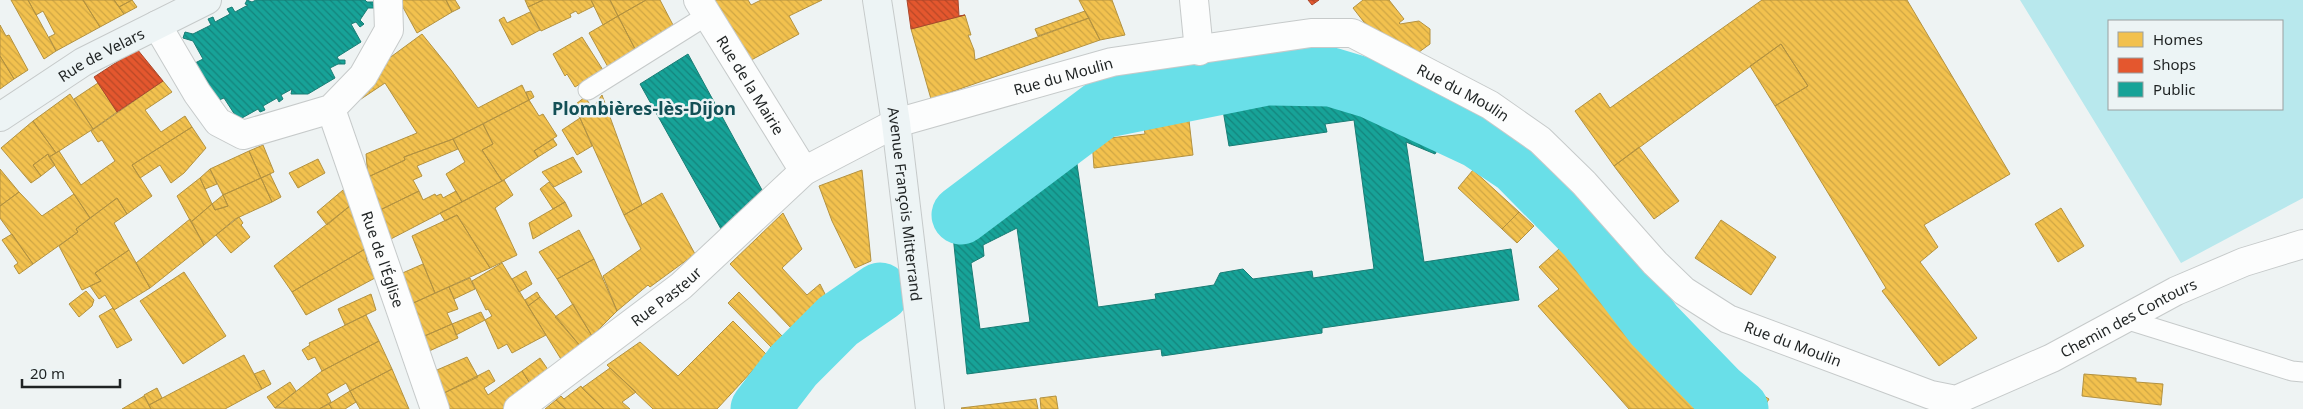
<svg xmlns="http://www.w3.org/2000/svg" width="2303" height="409" font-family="'Noto Sans',sans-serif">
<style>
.grass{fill:#b8e8ed;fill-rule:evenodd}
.homes{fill:url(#homes-back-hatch);stroke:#b39241}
.shops{fill:url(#shops-back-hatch);stroke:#a9472b}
.public{fill:url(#public-back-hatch);stroke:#197d75;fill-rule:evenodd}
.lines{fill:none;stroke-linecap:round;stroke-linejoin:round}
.river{stroke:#69dfe8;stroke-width:59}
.lane-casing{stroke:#c6caca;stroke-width:21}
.street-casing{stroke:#c6caca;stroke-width:30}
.secondary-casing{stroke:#c6caca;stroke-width:30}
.lane{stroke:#fcfdfd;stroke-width:19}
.street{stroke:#fcfdfd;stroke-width:28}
.secondary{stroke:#edf4f5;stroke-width:28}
.labels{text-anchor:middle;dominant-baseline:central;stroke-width:5;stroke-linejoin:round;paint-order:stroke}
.street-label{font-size:15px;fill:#1f2323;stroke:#ecf4f5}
.quarter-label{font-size:18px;font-weight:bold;fill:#135056;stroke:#ecf4f5}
</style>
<defs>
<pattern id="homes-back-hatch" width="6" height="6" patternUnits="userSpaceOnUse" patternTransform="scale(1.25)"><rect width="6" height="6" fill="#f2c14e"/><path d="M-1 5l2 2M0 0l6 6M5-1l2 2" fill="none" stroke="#cfa644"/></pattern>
<pattern id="shops-back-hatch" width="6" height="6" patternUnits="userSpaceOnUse" patternTransform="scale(1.25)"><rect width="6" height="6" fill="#e4572e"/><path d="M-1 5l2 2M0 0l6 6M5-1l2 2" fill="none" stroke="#b84827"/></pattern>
<pattern id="public-back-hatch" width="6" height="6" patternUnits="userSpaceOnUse" patternTransform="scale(1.25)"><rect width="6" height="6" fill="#17a398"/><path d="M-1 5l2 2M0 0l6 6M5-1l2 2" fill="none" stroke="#14847c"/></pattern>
</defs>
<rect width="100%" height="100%" fill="#eef3f3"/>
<path class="grass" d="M 2020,0 L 2303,0 L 2303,198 L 2181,263 ZM 2109,21 L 2282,21 L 2282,109 L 2109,109 Z"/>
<path class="homes" d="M 11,0 L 28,0 L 56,51 L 44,59 Z
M 28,0 L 83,0 L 100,27 L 56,51 L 49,37 L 55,34 L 43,11 L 36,15 Z
M 83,0 L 114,0 L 124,14 L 100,27 Z
M 114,0 L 132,0 L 119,7 Z
M 132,0 L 137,7 L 124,14 L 119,7 Z
M 399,0 L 446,0 L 452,12 L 417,33 Z
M 446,0 L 455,0 L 460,8 L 452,12 Z
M 525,0 L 543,0 L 528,7 Z
M 543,0 L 591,0 L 594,6 L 578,14 L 576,11 L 570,14 L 571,17 L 541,31 L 528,7 Z
M 591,0 L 610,0 L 618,16 L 603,25 Z
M 610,0 L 646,0 L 618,16 Z
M 646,0 L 660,0 L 673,25 L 635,49 L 618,16 Z
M 703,0 L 748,0 L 751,5 L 761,0 L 822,0 L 789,16 L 799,34 L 744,64 Z
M 1079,0 L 1112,0 L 1125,35 L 1100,40 Z
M 1363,0 L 1389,0 L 1404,19 L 1399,23 L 1400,24 L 1419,21 L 1430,29 L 1430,44 L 1415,55 L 1377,39 L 1353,8 Z
M 1762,0 L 1907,0 L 2010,174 L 1924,225 L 1938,247 L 1920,262 L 1977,338 L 1939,366 L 1882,291 L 1886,288 L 1775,106 L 1808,86 L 1781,44 L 1614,166 L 1575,111 L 1600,93 L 1610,108 Z
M 1085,11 L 1089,18 L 1038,36 L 1035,29 Z
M 530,12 L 540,30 L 512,45 L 499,20 L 504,17 L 507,23 Z
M 965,15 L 971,35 L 968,35 L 974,50 L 975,60 L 1089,18 L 1100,40 L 931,99 L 911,29 Z
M 618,16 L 635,49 L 608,67 L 589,33 Z
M 0,25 L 6,36 L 9,35 L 28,70 L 14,79 L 0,56 Z
M 422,34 L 451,70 L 478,108 L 522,85 L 529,100 L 453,139 L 404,157 L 405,160 L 368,177 L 366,154 L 417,133 L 385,83 L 361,99 L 369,73 Z
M 582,37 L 603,70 L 575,87 L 567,74 L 565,76 L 553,54 Z
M 1781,44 L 1808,86 L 1775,106 L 1750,66 Z
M 0,56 L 14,79 L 0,89 Z
M 163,81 L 172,92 L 145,110 L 161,132 L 185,116 L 192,127 L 132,165 L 152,196 L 127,214 L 117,198 L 90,218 L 49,157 L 59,151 L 81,185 L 115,161 L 102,140 L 98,142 L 91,131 Z
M 98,83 L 117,112 L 93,129 L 74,99 Z
M 531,91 L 534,97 L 529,100 L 526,92 Z
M 70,94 L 93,129 L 56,153 L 33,121 Z
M 602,95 L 642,205 L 624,215 L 580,118 L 591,110 Z
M 585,97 L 593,109 L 580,118 L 572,107 Z
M 529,100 L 539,116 L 543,114 L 557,136 L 534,151 L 538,157 L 502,181 L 482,150 L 493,144 L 483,124 Z
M 1188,112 L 1193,155 L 1094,168 L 1092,140 L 1145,134 L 1144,128 L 1110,131 L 1109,121 Z
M 580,118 L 592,146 L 577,155 L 562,130 Z
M 33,121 L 56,153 L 49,157 L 48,154 L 33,165 L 41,176 L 31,183 L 1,148 Z
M 483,124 L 493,144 L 482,150 L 502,181 L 462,202 L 446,174 L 465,162 L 453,139 Z
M 192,127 L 206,148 L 184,173 L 171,183 L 160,165 L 140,178 L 132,165 Z
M 453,139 L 458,149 L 417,166 L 422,176 L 413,180 L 419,191 L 378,211 L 368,177 L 405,160 L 404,157 Z
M 553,139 L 557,145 L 538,157 L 534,151 Z
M 263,145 L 274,172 L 261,178 L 249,151 Z
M 1639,147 L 1679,201 L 1654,219 L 1614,166 Z
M 249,151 L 261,178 L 223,195 L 210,169 Z
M 48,154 L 55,165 L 41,176 L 33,165 Z
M 573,157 L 582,172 L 554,187 L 542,172 Z
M 318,159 L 325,173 L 298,188 L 289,173 Z
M 0,169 L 19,192 L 0,206 Z
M 210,169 L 217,184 L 205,189 L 200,178 Z
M 862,170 L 871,261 L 855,268 L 832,221 L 819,186 Z
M 1473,170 L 1519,212 L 1502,229 L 1458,188 Z
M 270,174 L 281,197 L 272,202 L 261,178 Z
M 200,178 L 212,204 L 191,222 L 177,196 Z
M 261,178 L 272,202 L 235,219 L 204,245 L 191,222 L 212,204 L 215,210 L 228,206 L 223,195 Z
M 504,180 L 513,195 L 495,208 L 517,255 L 490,268 L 457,215 L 445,221 L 440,213 Z
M 549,182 L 565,202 L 553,209 L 540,189 Z
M 343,190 L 351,205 L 327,225 L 317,212 Z
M 419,191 L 423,200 L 435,194 L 436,196 L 441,194 L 443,198 L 456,191 L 462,202 L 387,241 L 378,211 Z
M 19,192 L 42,216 L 74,194 L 90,218 L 76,229 L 78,232 L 33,264 L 0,218 L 0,206 Z
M 662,193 L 695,254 L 650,287 L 648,285 L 617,311 L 603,276 L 641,249 L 624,215 Z
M 223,195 L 228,206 L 215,210 L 212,204 Z
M 117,198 L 127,214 L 114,223 L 129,250 L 95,273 L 101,281 L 82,290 L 59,246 L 78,232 L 76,229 Z
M 565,202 L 572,216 L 533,239 L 529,223 Z
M 351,205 L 365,249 L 292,292 L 274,266 Z
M 2061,208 L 2084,246 L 2058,262 L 2035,224 Z
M 1519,212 L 1534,226 L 1517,243 L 1502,229 Z
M 783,213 L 802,249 L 782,268 L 807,295 L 820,284 L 826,296 L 791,328 L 730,264 Z
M 457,215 L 490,268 L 435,293 L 412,236 Z
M 239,217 L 243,223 L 241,225 L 250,237 L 231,253 L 216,235 Z
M 190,219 L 204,245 L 150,288 L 136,263 Z
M 1721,220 L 1776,257 L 1751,295 L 1695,258 Z
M 579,230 L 594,259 L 557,279 L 539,252 Z
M 12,234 L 33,264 L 19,274 L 14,266 L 18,263 L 2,240 Z
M 365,249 L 367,261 L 375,278 L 306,315 L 292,292 Z
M 1559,249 L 1576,265 L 1708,409 L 1629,409 L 1538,306 L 1559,289 L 1539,267 Z
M 129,250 L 150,288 L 114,310 L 105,295 L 99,299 L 90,286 L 101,281 L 95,273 Z
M 594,259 L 617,311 L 592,336 L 557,279 Z
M 502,263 L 546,335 L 512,353 L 507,344 L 498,349 L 485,320 L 492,316 L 488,309 L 486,310 L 472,281 Z
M 423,264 L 435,293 L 409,305 L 398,275 Z
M 526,271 L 532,284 L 519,292 L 512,279 Z
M 184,272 L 226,336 L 183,364 L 140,301 Z
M 470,278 L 475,289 L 454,299 L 449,287 Z
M 449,287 L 458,309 L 447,313 L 452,324 L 420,338 L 409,305 Z
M 86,291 L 94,300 L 92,306 L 79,317 L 69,304 Z
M 537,292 L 540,297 L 528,306 L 525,300 Z
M 739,292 L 784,338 L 774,350 L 728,303 Z
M 371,294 L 376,310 L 345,325 L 338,309 Z
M 540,297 L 581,347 L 564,364 L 528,306 Z
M 573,304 L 592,336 L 581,347 L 555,317 Z
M 113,308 L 132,340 L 117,348 L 99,316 Z
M 481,312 L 485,320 L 456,335 L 452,324 Z
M 366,315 L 379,341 L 322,371 L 315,357 L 308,360 L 302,350 L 310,345 L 309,343 Z
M 733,321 L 767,355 L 717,409 L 653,409 L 607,365 L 640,342 L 678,376 Z
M 452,324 L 458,338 L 427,352 L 420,338 Z
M 379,341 L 392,369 L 350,391 L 346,383 L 327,394 L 331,402 L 319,409 L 275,408 L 322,371 Z
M 244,355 L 262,389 L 225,409 L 151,409 L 149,405 Z
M 467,357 L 478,377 L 440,395 L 430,373 Z
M 540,358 L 551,374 L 533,388 L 522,371 Z
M 610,368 L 636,392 L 622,402 L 630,409 L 604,409 L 582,388 Z
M 392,369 L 409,409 L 360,409 L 350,391 Z
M 264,370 L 271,384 L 262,389 L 254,374 Z
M 489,370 L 495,381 L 484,388 L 488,395 L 522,371 L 533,388 L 503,409 L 447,409 L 440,395 Z
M 2084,374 L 2136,378 L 2136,382 L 2163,384 L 2161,405 L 2082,396 Z
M 1734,379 L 1769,399 L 1763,409 L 1740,399 L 1741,396 L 1729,389 Z
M 290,382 L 296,391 L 275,408 L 267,397 Z
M 581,386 L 582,388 L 604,409 L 566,409 L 556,400 L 561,396 L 564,399 Z
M 157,388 L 162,398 L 149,405 L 144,395 Z
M 350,391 L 356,402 L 345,409 L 332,409 L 329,404 Z
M 144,396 L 151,409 L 122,409 Z
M 1056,396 L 1058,409 L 1041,409 L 1040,398 Z
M 1036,399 L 1038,409 L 962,409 L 961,408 Z
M 556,400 L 566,409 L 545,409 Z
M 329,404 L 332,409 L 319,409 Z"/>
<path class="shops" d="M 907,0 L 958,0 L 959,16 L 965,15 L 911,29 Z
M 1308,0 L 1319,0 L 1312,5 Z
M 137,49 L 163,81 L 117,112 L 94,77 Z"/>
<path class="public" d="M 247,0 L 252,2 L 256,0 L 365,0 L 367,2 L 376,2 L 376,8 L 368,8 L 360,20 L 364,24 L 360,27 L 356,22 L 351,24 L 361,42 L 337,57 L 339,60 L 345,60 L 345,64 L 338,64 L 330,68 L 335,78 L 308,94 L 291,94 L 292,89 L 281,95 L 283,99 L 279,102 L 277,98 L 263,106 L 265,110 L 260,112 L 258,109 L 242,118 L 241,122 L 233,119 L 235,115 L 224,98 L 214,102 L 193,64 L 203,59 L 193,41 L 183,38 L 185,32 L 193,34 L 211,25 L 208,19 L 213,17 L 215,22 L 230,14 L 227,9 L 232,7 L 235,12 L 248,5 L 245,4 Z
M 688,54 L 762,190 L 721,229 L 640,84 Z
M 1299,91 L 1359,103 L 1442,142 L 1435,154 L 1406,142 L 1424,262 L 1511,249 L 1519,300 L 1322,328 L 1322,333 L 1162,356 L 1161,349 L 967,374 L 953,235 L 1015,184 L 1074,144 L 1098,307 L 1156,299 L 1155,294 L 1214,285 L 1220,273 L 1243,269 L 1253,279 L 1312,271 L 1313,278 L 1374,269 L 1354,120 L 1325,124 L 1327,132 L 1229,146 L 1222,104 ZM 1017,228 L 1030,322 L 980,329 L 971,263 L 984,256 L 983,245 Z"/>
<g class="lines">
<path class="river" d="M 961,215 L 1102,109 L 1266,76 L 1331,77 L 1371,89 L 1478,139 L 1517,165 L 1587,236 L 1654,325 L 1719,392 L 1739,409
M 760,409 L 793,366 L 838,321 L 880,292"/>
<g class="lane-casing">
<path id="lane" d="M 588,90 L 706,16
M 2125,319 L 2292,371 L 2303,372"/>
</g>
<g class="street-casing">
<g id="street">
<path id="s1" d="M 698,0 L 804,171"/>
<path d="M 1194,0 L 1199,51"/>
<path d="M 157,25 L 197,93 L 218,122 L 243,135 L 331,109 L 363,76 L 389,30 L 388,0"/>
<path id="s2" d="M 331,109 L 435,409"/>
<path id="s3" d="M 518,409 L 681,286 L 804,171 L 896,123 L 1112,62 L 1311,33 L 1352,33 L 1490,105 L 1540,140 L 1584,183 L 1655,263 L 1684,291 L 1728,319 L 1931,395 L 1956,400 L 2052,358 L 2176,291 L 2244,262 L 2303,244"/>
</g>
</g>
<g class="secondary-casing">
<g id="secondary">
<path id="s4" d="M 877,0 L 896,123 L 930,409"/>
<path id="s5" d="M 0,117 L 83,62 L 207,0"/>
</g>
</g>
<use href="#lane" class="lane"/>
<use href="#street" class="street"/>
<use href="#secondary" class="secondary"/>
</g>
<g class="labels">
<g class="street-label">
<text stroke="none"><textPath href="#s5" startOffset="119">Rue de Velars</textPath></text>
<text stroke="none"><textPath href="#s3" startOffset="650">Rue du Moulin</textPath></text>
<text stroke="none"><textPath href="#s1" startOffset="100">Rue de la Mairie</textPath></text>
<text stroke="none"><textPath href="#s3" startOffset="1069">Rue du Moulin</textPath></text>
<text stroke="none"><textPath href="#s4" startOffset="206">Avenue François Mitterrand</textPath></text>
<text stroke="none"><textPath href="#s2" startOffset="159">Rue de l'Église</textPath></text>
<text stroke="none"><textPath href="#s3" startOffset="186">Rue Pasteur</textPath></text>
<text stroke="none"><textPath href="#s3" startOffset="1854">Chemin des Contours</textPath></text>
<text stroke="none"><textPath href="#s3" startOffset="1490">Rue du Moulin</textPath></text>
</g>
<g class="quarter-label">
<text x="644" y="108">Plombières-lès-Dijon</text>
</g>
</g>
<rect x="2108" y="20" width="175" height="90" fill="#ecf4f5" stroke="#9aa0a1"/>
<rect x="2118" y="32" width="25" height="15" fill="#f2c14e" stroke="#9aa0a1"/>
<text x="2153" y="45" font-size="15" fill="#1f2323">Homes</text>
<rect x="2118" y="58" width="25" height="15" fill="#e4572e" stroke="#9aa0a1"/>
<text x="2153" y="70" font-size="15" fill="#1f2323">Shops</text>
<rect x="2118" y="82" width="25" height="15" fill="#17a398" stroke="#9aa0a1"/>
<text x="2153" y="95" font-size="15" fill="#1f2323">Public</text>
<path d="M22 379v8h98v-8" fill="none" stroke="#1f2323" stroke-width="2.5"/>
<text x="30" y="379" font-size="15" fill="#1f2323" stroke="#ecf4f5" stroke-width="4" paint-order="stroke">20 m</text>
</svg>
